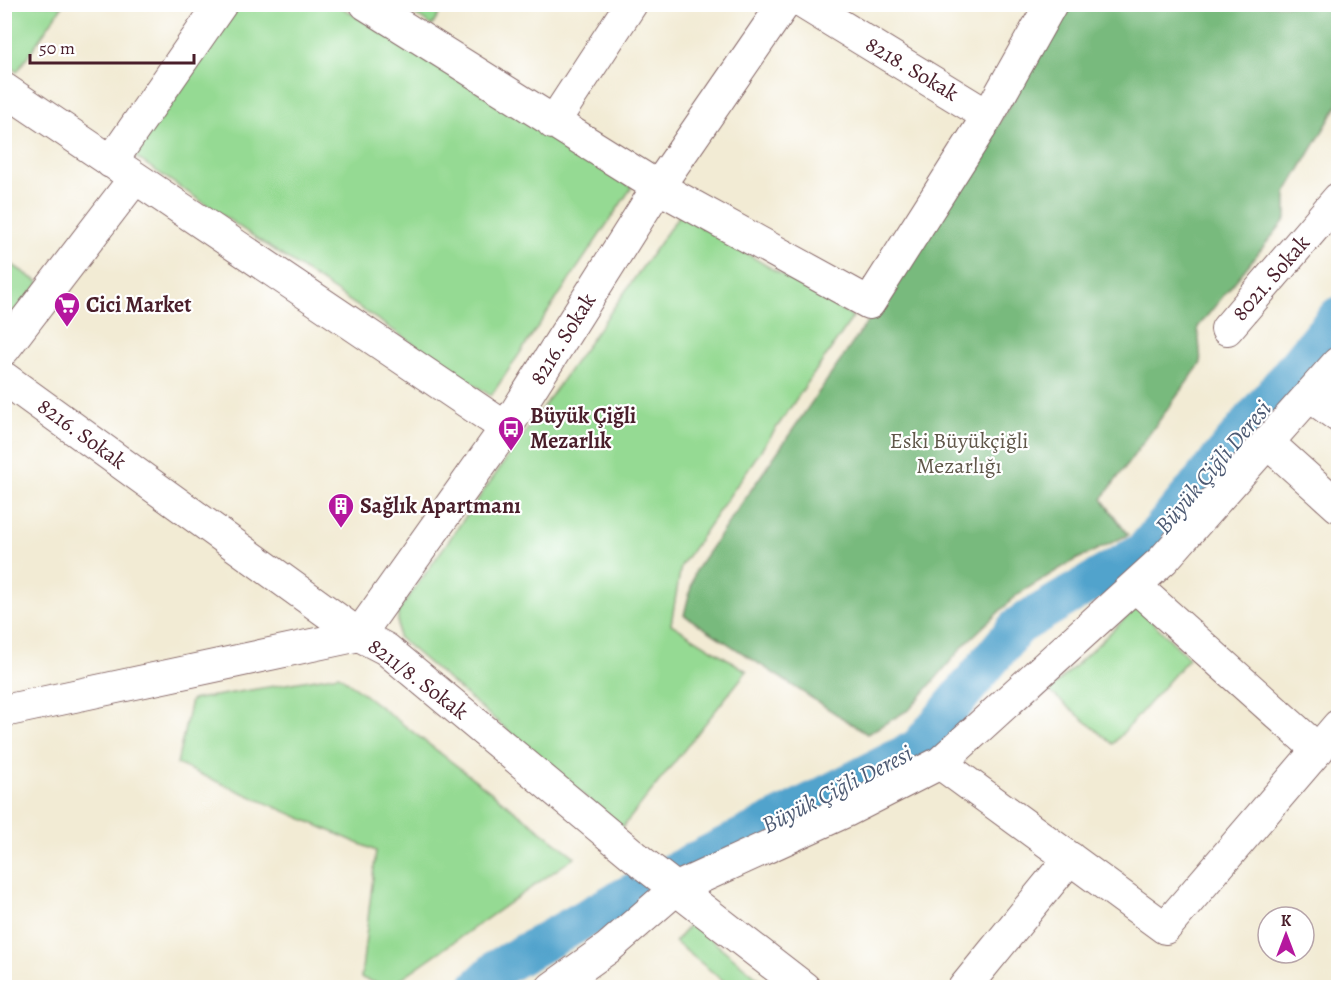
<svg xmlns="http://www.w3.org/2000/svg" width="1343" height="992" font-family="Alegreya,serif">
<style>
.green{fill:#95da93;stroke:#707c5f;stroke-width:1.5}
.forest{fill:#78ba7d;stroke:#616c54;stroke-width:1.5}
.lines{fill:none;stroke-linecap:round;stroke-linejoin:round}
.river{stroke:#51a3cc;stroke-width:39}
.minor-casing{stroke:#856666;stroke-width:34}
.minor{stroke:#fff;stroke-width:32}
.labels{text-anchor:middle;dominant-baseline:central;stroke-width:4.5;stroke-linejoin:round;paint-order:stroke}
.street-label{font-size:22px;fill:#4a1f2b;stroke:#fff}
.poi-label{font-size:22px;font-weight:bold;fill:#4a1f2b;stroke:#fff;text-anchor:start}
.park-label{font-size:22px;fill:#60574a;stroke:#fff}
.water-label{font-size:24px;font-style:italic;fill:#4d5a73;stroke:#fff}
</style>
<rect width="100%" height="100%" fill="#fff"/>
<filter id="ink" filterUnits="userSpaceOnUse"><feTurbulence type="fractalNoise" baseFrequency=".0167" numOctaves="2"/><feDisplacementMap in="SourceGraphic" scale="12" xChannelSelector="R" yChannelSelector="G"/><feConvolveMatrix kernelMatrix="1 2 1 2 8 2 1 2 1" color-interpolation-filters="sRGB"/></filter>
<filter id="wash" filterUnits="userSpaceOnUse"><feTurbulence type="fractalNoise" baseFrequency=".008" numOctaves="4" result="noise"/><feDisplacementMap in="SourceGraphic" scale="24" xChannelSelector="R" yChannelSelector="G"/><feGaussianBlur stdDeviation="1.35" result="paint"/><feColorMatrix in="noise" values="0 0 0 0 0 0 0 0 0 0 0 0 0 0 0 0 0 1.4 0 .05"/><feComposite in="paint" operator="in"/></filter>
<g filter="url(#wash)">
<rect width="100%" height="100%" fill="#f2ebd4"/>
<path class="green" d="M 5,4 L 63,5 L 17,72 L 5,62 Z
M 240,5 L 338,5 L 632,187 L 491,396 L 134,156 Z
M 401,5 L 445,4 L 445,5 L 432,26 Z
M 680,214 L 853,317 L 681,566 L 671,624 L 747,671 L 622,828 L 398,637 L 398,612 Z
M 5,260 L 40,283 L 5,322 Z
M 1137,607 L 1189,658 L 1113,744 L 1049,691 Z
M 339,675 L 575,857 L 389,987 L 361,978 L 376,851 L 177,764 L 191,700 Z
M 691,923 L 769,987 L 731,987 L 675,942 Z"/>
<path class="forest" d="M 1071,5 L 1338,5 L 1338,105 L 1286,193 L 1286,219 L 1198,327 L 1201,363 L 1102,499 L 1128,535 L 1071,562 L 1018,594 L 965,644 L 910,709 L 867,734 L 684,615 L 695,571 L 953,198 Z"/>
<g class="lines">
<path class="river" d="M 477,988 L 498,968 L 615,902 L 918,748 L 1018,626 L 1144,551 L 1338,316"/>
</g>
</g>
<g filter="url(#ink)">
<g class="lines">
<g class="minor-casing">
<path id="minor" d="M 366,4 L 658,187 L 869,303 L 988,116 L 1051,4
M 805,4 L 988,116
M 4,89 L 506,428
M 553,123 L 631,4
M 111,162 L 221,4
M 1227,329 L 1338,199
M 4,349 L 135,178
M 4,378 L 359,635 L 386,649 L 644,864 L 804,988
M 1310,396 L 1338,416
M 1268,443 L 1338,506
M 1135,586 L 1318,750
M 359,635 L 506,428 L 658,187 L 784,4
M 4,711 L 359,635
M 940,763 L 1165,928 L 1338,726
M 552,988 L 608,948 L 677,888 L 846,811 L 940,763 L 1163,560 L 1338,363
M 964,988 L 1070,858"/>
</g>
<use href="#minor" class="minor"/>
</g>
</g>
<defs>
<g id="supermarket-pin" transform="scale(1.35)"><path d="M0 17L-7.5 6A9.5 9.5 0 1 1 7.5 6Z" fill="#b5179e" stroke="#fff"/><path d="M-6-5.5h2.5l.6 2H6L4.5 2H-2.5L-4.4-4H-6ZM-1.5 3.2a1.3 1.3 0 1 0 .1 0ZM3 3.2a1.3 1.3 0 1 0 .1 0Z" fill="#fff"/></g>
<g id="bus-pin" transform="scale(1.35)"><path d="M0 17L-7.5 6A9.5 9.5 0 1 1 7.5 6Z" fill="#b5179e" stroke="#fff"/><path d="M-5-6H5V4H4V6H2V4H-2V6H-4V4H-5ZM-3.5-4V0h7V-4ZM-3.5 1.2v1.5H-2V1.2ZM2 1.2v1.5H3.5V1.2Z" fill="#fff"/></g>
<g id="building-pin" transform="scale(1.35)"><path d="M0 17L-7.5 6A9.5 9.5 0 1 1 7.5 6Z" fill="#b5179e" stroke="#fff"/><path d="M-4-6H4V6H1V3H-1V6H-4ZM-2.5-4.3h1.7v1.8h-1.7ZM.8-4.3h1.7v1.8H.8ZM-2.5-1h1.7V.8h-1.7ZM.8-1h1.7V.8H.8Z" fill="#fff"/></g>
</defs>
<g fill-rule="evenodd">
<use href="#supermarket-pin" x="67" y="305"/>
<use href="#bus-pin" x="511" y="429"/>
<use href="#building-pin" x="341" y="506"/>
</g>
<g class="labels">
<g class="street-label">
<text transform="translate(912 69) rotate(31)">8218. Sokak</text>
<text transform="translate(1271 278) rotate(-49)">8021. Sokak</text>
<text transform="translate(563 339) rotate(-58)">8216. Sokak</text>
<text transform="translate(82 434) rotate(36)">8216. Sokak</text>
<text transform="translate(418 679) rotate(37)">8211/8. Sokak</text>
</g>
<g class="poi-label">
<text x="86" y="305">Cici Market</text>
<text x="530" y="416">Büyük Çiğli<tspan x="530" dy="25">Mezarlık</tspan></text>
<text x="360" y="506">Sağlık Apartmanı</text>
</g>
<g class="park-label">
<text x="959" y="441">Eski Büyükçiğli<tspan x="959" dy="25">Mezarlığı</tspan></text>
</g>
<g class="water-label">
<text transform="translate(1213 467) rotate(-50)">Büyük Çiğli Deresi</text>
<text transform="translate(837 789) rotate(-27)">Büyük Çiğli Deresi</text>
</g>
</g>
<rect width="1343" height="992" fill="none" stroke="#fff" stroke-width="24"/>
<g transform="translate(1286 935)"><circle r="28" fill="#ffffff" stroke="#b7a5aa" stroke-width="1.5"/>
<path d="M0-4.5L10 22L0 15L-10 22Z" fill="#b5179e"/>
<text y="-9" font-size="16" font-weight="bold" text-anchor="middle" fill="#4a1f2b">K</text>
</g>
<path d="M30 54v9h164v-9" fill="none" stroke="#4a1f2b" stroke-width="3"/>
<text x="39" y="54" font-size="18" fill="#4a1f2b" stroke="#ffffff" stroke-width="4.5" paint-order="stroke">50 m</text>
</svg>
